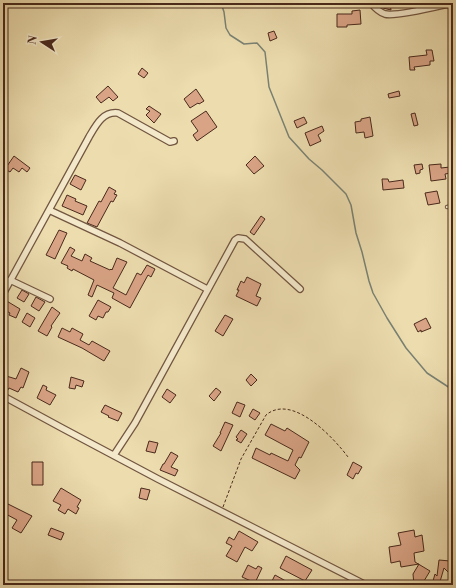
<svg xmlns="http://www.w3.org/2000/svg" width="456" height="588" font-family="'Libre Bodoni',serif">
<style>
.lines{fill:none;stroke-linecap:round;stroke-linejoin:round}
.stream{stroke:#798173;stroke-width:1.5}
.building{fill:#d9a486;stroke:#49291b}
.service-casing{stroke:#725640;stroke-width:4.5}
.minor-casing{stroke:#725640;stroke-width:8}
.path{stroke:#49291b;stroke-width:1;stroke-dasharray:3 2;stroke-linecap:butt}
.service{stroke:#f3e8ca;stroke-width:2.5}
.minor{stroke:#f3e8ca;stroke-width:5.5}
</style>
<rect width="100%" height="100%" fill="#ecdcae"/>
<filter id="stains"><feTurbulence type="fractalNoise" baseFrequency=".005" numOctaves="4"/><feColorMatrix values="0 0 0 0 .2 0 0 0 0 .09 0 0 0 0 .02 0 0 0 .5 -.17"/></filter>
<radialGradient id="worn" r=".72"><stop offset=".6" stop-color="#630" stop-opacity="0"/><stop offset="1" stop-color="#630" stop-opacity=".3"/></radialGradient>
<g class="lines">
<path class="stream" d="M 221,3 L 224,12 L 226,28 L 230,35 L 244,44 L 257,43 L 265,52 L 269,87 L 289,137 L 309,159 L 322,170 L 346,194 L 351,205 L 356,233 L 362,252 L 369,281 L 373,293 L 387,318 L 406,348 L 427,373 L 453,390"/>
</g>
<path class="building" d="M 379,3 L 390,3 L 391,10 L 383,8 L 380,6 Z
M 360,10 L 361,24 L 347,25 L 347,27 L 337,27 L 337,14 L 352,14 L 352,11 Z
M 274,31 L 277,38 L 270,41 L 268,33 Z
M 426,50 L 432,50 L 434,61 L 430,61 L 430,65 L 414,67 L 415,70 L 410,70 L 409,57 L 427,55 Z
M 142,68 L 148,73 L 144,78 L 138,74 Z
M 108,86 L 118,97 L 113,101 L 109,97 L 101,103 L 96,97 Z
M 196,89 L 204,101 L 199,104 L 198,103 L 190,108 L 184,99 Z
M 399,91 L 400,96 L 389,98 L 388,94 Z
M 149,106 L 161,114 L 154,123 L 146,115 L 150,111 L 146,109 Z
M 206,111 L 217,127 L 197,141 L 193,135 L 198,131 L 191,121 Z
M 415,113 L 418,125 L 414,126 L 411,114 Z
M 304,117 L 307,123 L 297,128 L 294,121 Z
M 370,117 L 373,136 L 365,138 L 364,132 L 356,133 L 355,122 L 361,121 L 361,119 Z
M 322,126 L 324,131 L 318,135 L 321,141 L 310,146 L 305,133 Z
M 14,156 L 30,168 L 27,172 L 22,168 L 19,172 L 13,168 L 10,172 L 5,169 Z
M 255,156 L 264,166 L 254,174 L 246,165 Z
M 422,164 L 423,169 L 420,170 L 420,173 L 416,174 L 414,165 Z
M 441,164 L 441,168 L 450,167 L 451,173 L 445,174 L 446,179 L 431,181 L 429,165 Z
M 75,175 L 86,180 L 81,190 L 70,184 Z
M 382,179 L 388,179 L 389,182 L 403,180 L 404,188 L 383,190 Z
M 109,187 L 116,191 L 114,194 L 117,195 L 113,202 L 111,201 L 97,227 L 87,223 L 99,201 L 101,202 Z
M 437,191 L 440,203 L 428,205 L 425,193 Z
M 67,195 L 76,199 L 75,201 L 87,206 L 83,215 L 62,206 Z
M 261,216 L 265,219 L 254,235 L 250,232 Z
M 59,230 L 67,233 L 55,259 L 46,255 Z
M 70,247 L 75,250 L 71,256 L 82,261 L 85,254 L 92,258 L 90,261 L 110,270 L 111,269 L 112,270 L 117,258 L 127,262 L 113,288 L 126,295 L 137,273 L 141,275 L 147,265 L 155,269 L 151,277 L 148,275 L 130,308 L 112,298 L 114,293 L 97,285 L 92,297 L 88,295 L 94,280 L 73,269 L 72,271 L 67,268 L 68,266 L 61,263 Z
M 247,277 L 261,284 L 256,296 L 261,298 L 257,306 L 236,296 L 239,290 L 237,290 L 241,281 L 244,283 Z
M 22,290 L 29,294 L 24,302 L 17,298 Z
M 36,297 L 45,302 L 39,311 L 31,306 Z
M 5,300 L 20,309 L 16,318 L 9,315 L 10,313 L 3,309 L 3,303 Z
M 98,300 L 111,307 L 108,312 L 106,312 L 103,318 L 98,316 L 96,320 L 89,316 Z
M 52,307 L 60,313 L 51,326 L 52,327 L 47,336 L 38,331 Z
M 27,313 L 35,318 L 30,327 L 22,322 Z
M 225,315 L 233,319 L 223,336 L 215,331 Z
M 426,318 L 431,328 L 421,332 L 421,330 L 418,332 L 414,324 Z
M 62,328 L 70,332 L 72,328 L 83,334 L 80,340 L 89,345 L 92,341 L 110,351 L 104,361 L 82,348 L 58,337 Z
M 21,368 L 29,372 L 23,388 L 21,387 L 18,392 L 9,388 L 6,393 L 3,391 L 3,375 L 16,379 Z
M 251,374 L 257,380 L 251,386 L 246,380 Z
M 71,377 L 84,381 L 82,387 L 76,385 L 75,389 L 69,388 Z
M 43,385 L 47,387 L 46,390 L 56,395 L 50,405 L 37,398 Z
M 216,388 L 221,392 L 214,401 L 209,396 Z
M 167,389 L 176,395 L 170,403 L 162,397 Z
M 237,402 L 245,405 L 240,417 L 232,413 Z
M 105,405 L 122,413 L 118,421 L 108,417 L 109,416 L 101,412 Z
M 253,409 L 260,413 L 255,420 L 249,416 Z
M 225,422 L 233,425 L 221,451 L 213,446 L 221,433 L 220,433 Z
M 271,424 L 285,431 L 287,428 L 309,442 L 301,458 L 299,457 L 295,465 L 300,470 L 295,479 L 252,458 L 256,448 L 270,455 L 271,453 L 288,461 L 293,450 L 265,435 Z
M 241,430 L 247,434 L 241,443 L 236,440 L 238,439 L 236,437 Z
M 149,441 L 158,443 L 155,453 L 146,451 Z
M 171,452 L 178,456 L 171,467 L 178,470 L 175,476 L 160,470 L 163,464 L 164,464 Z
M 32,462 L 43,462 L 43,485 L 32,485 Z
M 353,462 L 362,467 L 358,474 L 356,473 L 353,479 L 347,475 Z
M 61,488 L 81,500 L 77,507 L 79,508 L 76,514 L 68,509 L 65,514 L 58,510 L 61,505 L 53,501 Z
M 141,488 L 150,490 L 147,500 L 139,498 Z
M 8,504 L 32,516 L 21,533 L 12,528 L 17,520 L 4,513 Z
M 51,528 L 64,533 L 61,540 L 48,535 Z
M 414,530 L 415,537 L 422,535 L 424,551 L 414,553 L 415,562 L 430,571 L 424,581 L 424,585 L 414,585 L 413,574 L 419,564 L 401,567 L 400,561 L 391,563 L 389,547 L 401,545 L 398,533 Z
M 239,531 L 258,542 L 252,551 L 245,547 L 237,562 L 226,556 L 232,546 L 226,543 L 229,537 L 234,540 Z
M 286,556 L 312,570 L 305,581 L 280,568 Z
M 439,560 L 450,561 L 449,570 L 453,565 L 453,577 L 444,568 L 439,585 L 436,585 L 436,582 L 433,581 L 435,574 L 437,576 Z
M 248,565 L 256,569 L 258,566 L 262,568 L 254,585 L 249,585 L 251,581 L 242,577 Z
M 275,575 L 293,585 L 270,585 Z"/>
<g class="lines">
<g class="service-casing">
<path id="service" d="M 447,207 L 453,206"/>
</g>
<g class="minor-casing">
<path id="minor" d="M 371,3 C 375,8 379,12 385,14 C 397,17 439,6 453,3
M 49,210 L 120,243 L 207,289
M 10,280 L 50,299
M 3,294 L 89,137 C 96,125 103,111 118,113 L 170,142 L 174,141
M 3,396 L 62,428 L 158,479 L 366,585
M 114,455 L 135,423 L 235,240 L 238,238 L 245,239 L 300,289"/>
</g>
<path class="path" d="M 223,507 L 241,459 L 266,415 C 292,393 333,437 348,457"/>
<use href="#service" class="service"/>
<use href="#minor" class="minor"/>
</g>
<rect width="456" height="588" fill="none" stroke="#ecdcae" stroke-width="16"/>
<rect x="4" y="4" width="448" height="580" fill="none" stroke="#49291b" stroke-width="2"/>
<rect x="8" y="8" width="440" height="572" fill="none" stroke="#49291b"/>
<g transform="translate(42 42) rotate(282)" stroke="#f3e8ca" stroke-width="3" paint-order="stroke">
<path d="M0-3L7 15L0 10L-7 15Z" fill="#49291b"/>
<text y="-6" font-size="11" font-weight="bold" text-anchor="middle" fill="#49291b">N</text>
</g>
<rect width="100%" height="100%" filter="url(#stains)"/>
<rect width="100%" height="100%" fill="url(#worn)"/>
</svg>
